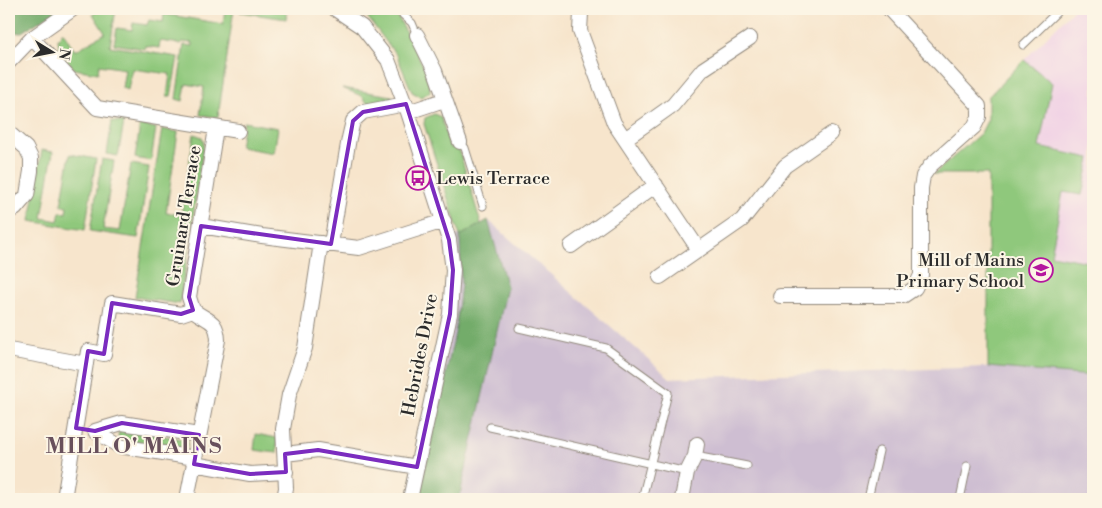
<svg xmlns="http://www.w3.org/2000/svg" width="1102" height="508" font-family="'Libre Bodoni',serif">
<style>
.built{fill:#f0d0e5}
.industrial{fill:#cebed2}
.green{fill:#8fc87b;stroke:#5d7a53}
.forest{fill:#73ac6b;stroke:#4f6c4b}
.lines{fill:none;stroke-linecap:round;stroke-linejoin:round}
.service-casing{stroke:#91887c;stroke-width:9}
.minor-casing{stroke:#91887c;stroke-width:16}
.service{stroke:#fff;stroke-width:7}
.minor{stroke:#fff;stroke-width:14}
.marked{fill:none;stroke:#7b2cbf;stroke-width:4;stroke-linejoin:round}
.labels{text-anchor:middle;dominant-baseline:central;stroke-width:4;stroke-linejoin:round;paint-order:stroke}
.poi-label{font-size:18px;fill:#2b2b2b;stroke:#fcf5e5;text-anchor:start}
.street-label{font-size:18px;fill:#2b2b2b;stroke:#fcf5e5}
.district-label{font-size:22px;font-weight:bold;letter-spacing:1px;fill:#68505c;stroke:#fcf5e5}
</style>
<rect width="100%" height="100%" fill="#fcf5e5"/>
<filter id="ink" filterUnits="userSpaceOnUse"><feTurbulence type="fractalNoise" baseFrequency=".02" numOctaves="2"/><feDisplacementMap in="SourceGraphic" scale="10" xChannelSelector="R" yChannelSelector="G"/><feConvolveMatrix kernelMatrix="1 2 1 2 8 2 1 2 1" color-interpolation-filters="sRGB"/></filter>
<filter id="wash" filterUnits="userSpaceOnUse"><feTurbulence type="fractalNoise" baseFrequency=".0096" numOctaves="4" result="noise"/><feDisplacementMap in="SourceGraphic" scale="20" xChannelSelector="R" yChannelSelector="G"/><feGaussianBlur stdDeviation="1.12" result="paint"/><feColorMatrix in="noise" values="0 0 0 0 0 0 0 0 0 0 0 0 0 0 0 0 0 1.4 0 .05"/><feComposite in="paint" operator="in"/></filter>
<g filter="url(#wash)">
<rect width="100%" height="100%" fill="#f7e5cc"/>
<path class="built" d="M 1074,9 L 1093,9 L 1093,376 L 988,367 L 988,97 Z"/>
<path class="industrial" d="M 488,220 L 670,378 L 988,367 L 1093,376 L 1093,499 L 410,499 L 450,314 L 449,240 Z"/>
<path class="green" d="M 102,9 L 116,9 L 110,46 L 178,57 L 171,96 L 167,96 L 170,74 L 132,69 L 128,90 L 122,88 L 125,69 L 99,65 L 98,73 L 74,69 L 59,49 L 58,39 L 63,32 L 75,51 L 105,33 L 93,14 Z
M 225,9 L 234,9 L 218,117 L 200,115 L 204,87 L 186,84 L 183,101 L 176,99 L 184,45 L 193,46 L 193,43 L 182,42 L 181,44 L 160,41 L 159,48 L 145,46 L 145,49 L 114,44 L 117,28 L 132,30 L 133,23 L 147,25 L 149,20 L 163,22 L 164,14 L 223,24 Z
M 241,9 L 268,9 L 287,11 L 286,19 L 240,12 Z
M 356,9 L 394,9 L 429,77 L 430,92 L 421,97 L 412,92 L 397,56 L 366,15 Z
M 1024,60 L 1052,83 L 1039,147 L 1090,158 L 1082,195 L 1063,192 L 1051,255 L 1093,263 L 1093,376 L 988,367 L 988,174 L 934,174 L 981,133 L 988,119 L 988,97 Z
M 342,88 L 392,96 L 394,101 L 368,104 L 362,96 Z
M 434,114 L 441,117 L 450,148 L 458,146 L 481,224 L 460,236 L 424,124 L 425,118 Z
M 112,121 L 124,122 L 118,156 L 107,154 Z
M 244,122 L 278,128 L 274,153 L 240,147 Z
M 140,125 L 156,128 L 151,161 L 135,158 Z
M 162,129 L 178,132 L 166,213 L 181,215 L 194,134 L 202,137 L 204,144 L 180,304 L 135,297 Z
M 42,150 L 53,152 L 42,218 L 58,221 L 60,212 L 66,213 L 67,206 L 61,205 L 70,154 L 96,159 L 85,230 L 30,221 Z
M 102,159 L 114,161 L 103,229 L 120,231 L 131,164 L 149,167 L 138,238 L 90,231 Z
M 122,429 L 188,440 L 186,451 L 121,440 L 118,437 L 119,431 Z
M 256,434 L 277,438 L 277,453 L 254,450 Z"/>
<path class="forest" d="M 9,9 L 60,9 L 20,33 L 9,31 Z
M 488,220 L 507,287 L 459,499 L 418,499 L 455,333 L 461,285 L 460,236 Z"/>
</g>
<g filter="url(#ink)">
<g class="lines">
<g class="service-casing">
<path id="service" d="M 400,9 L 403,15 L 412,23 L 417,35
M 1023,45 L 1060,9
M 460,142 L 465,148 L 483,206
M 519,328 L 606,348 L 668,393 L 642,499
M 490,427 L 687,472
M 695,456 L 747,466
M 868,499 L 879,451
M 960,499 L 967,466"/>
</g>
<g class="minor-casing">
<path id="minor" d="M 335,9 L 362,27 L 388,60 L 408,112 L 449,240 L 453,270 L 450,314 L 410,499
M 584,9 L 581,13 L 580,31 L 614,123 L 699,250
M 417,35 L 435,71 L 460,142
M 32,38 L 97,108 L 238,131
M 9,62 L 32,38 L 73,9
M 408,112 L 444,100
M 9,133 L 26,148 L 31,158 L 31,171 L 27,195 L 15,209 L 9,209
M 625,139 L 673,105 L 703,69 L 750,38
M 201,226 L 262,236 L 359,248 L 444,221
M 331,244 L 349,138 L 353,121 L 363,112 L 406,104
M 571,246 L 656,185
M 660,277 L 742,220 L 785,166 L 831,134
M 780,296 L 903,296 L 915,288 L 921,275 L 921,188 L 923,176 L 930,166 L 974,127 L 979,117 L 979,106 L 889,9
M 193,310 L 189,297 L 216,128
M 9,350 L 86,364
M 285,454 L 318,450 L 417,467
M 195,458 L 119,446 L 95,431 L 122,423 L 199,435
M 194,464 L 250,474 L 286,472
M 64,499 L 88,351 L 104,354 L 112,303 L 181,314 L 193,310
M 187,499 L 218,340 C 217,319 208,322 193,310
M 284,499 L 286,488 L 283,429 L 289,395 L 305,348 L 321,243
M 682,499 L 687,472 L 695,456 L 697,444"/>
</g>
<use href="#service" class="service"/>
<use href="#minor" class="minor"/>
</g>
</g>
<path class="marked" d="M 406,104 L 449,240 L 453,270 L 450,314 L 417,467 L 318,450 L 285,454 L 286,472 L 250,474 L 194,464 L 199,435 L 122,423 L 95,431 L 76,428 L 88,351 L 104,354 L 112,303 L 181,314 L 193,310 L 189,297 L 201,226 L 331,244 L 353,121 L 363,112 Z"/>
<defs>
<g id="bus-ring" transform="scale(1.25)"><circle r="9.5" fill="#fcf5e5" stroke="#b5179e" stroke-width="1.5"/><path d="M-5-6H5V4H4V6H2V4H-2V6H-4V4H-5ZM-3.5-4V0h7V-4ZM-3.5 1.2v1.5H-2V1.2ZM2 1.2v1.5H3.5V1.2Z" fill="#b5179e"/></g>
<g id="school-ring" transform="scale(1.25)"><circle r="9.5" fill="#fcf5e5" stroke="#b5179e" stroke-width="1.5"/><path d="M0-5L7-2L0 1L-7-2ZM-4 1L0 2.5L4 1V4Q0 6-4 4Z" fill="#b5179e"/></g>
</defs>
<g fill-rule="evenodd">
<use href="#bus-ring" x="418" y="178"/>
<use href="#school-ring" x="1041" y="270"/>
</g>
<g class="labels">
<g class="poi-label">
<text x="436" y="178">Lewis Terrace</text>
<text x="1024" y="260" text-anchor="end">Mill of Mains<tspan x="1024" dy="21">Primary School</tspan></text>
</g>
<g class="street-label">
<text transform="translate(184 216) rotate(-81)">Gruinard Terrace</text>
<text transform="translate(420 355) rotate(-79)">Hebrides Drive</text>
</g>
<g class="district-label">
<text x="134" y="446">MILL O' MAINS</text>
</g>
</g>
<rect width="1102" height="508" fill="none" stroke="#fcf5e5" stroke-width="30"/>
<g transform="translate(52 52) rotate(100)" stroke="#fcf5e5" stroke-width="4" paint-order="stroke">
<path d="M0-4L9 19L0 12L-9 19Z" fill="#2b2b2b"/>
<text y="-8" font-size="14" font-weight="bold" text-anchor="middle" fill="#2b2b2b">N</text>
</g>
</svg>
